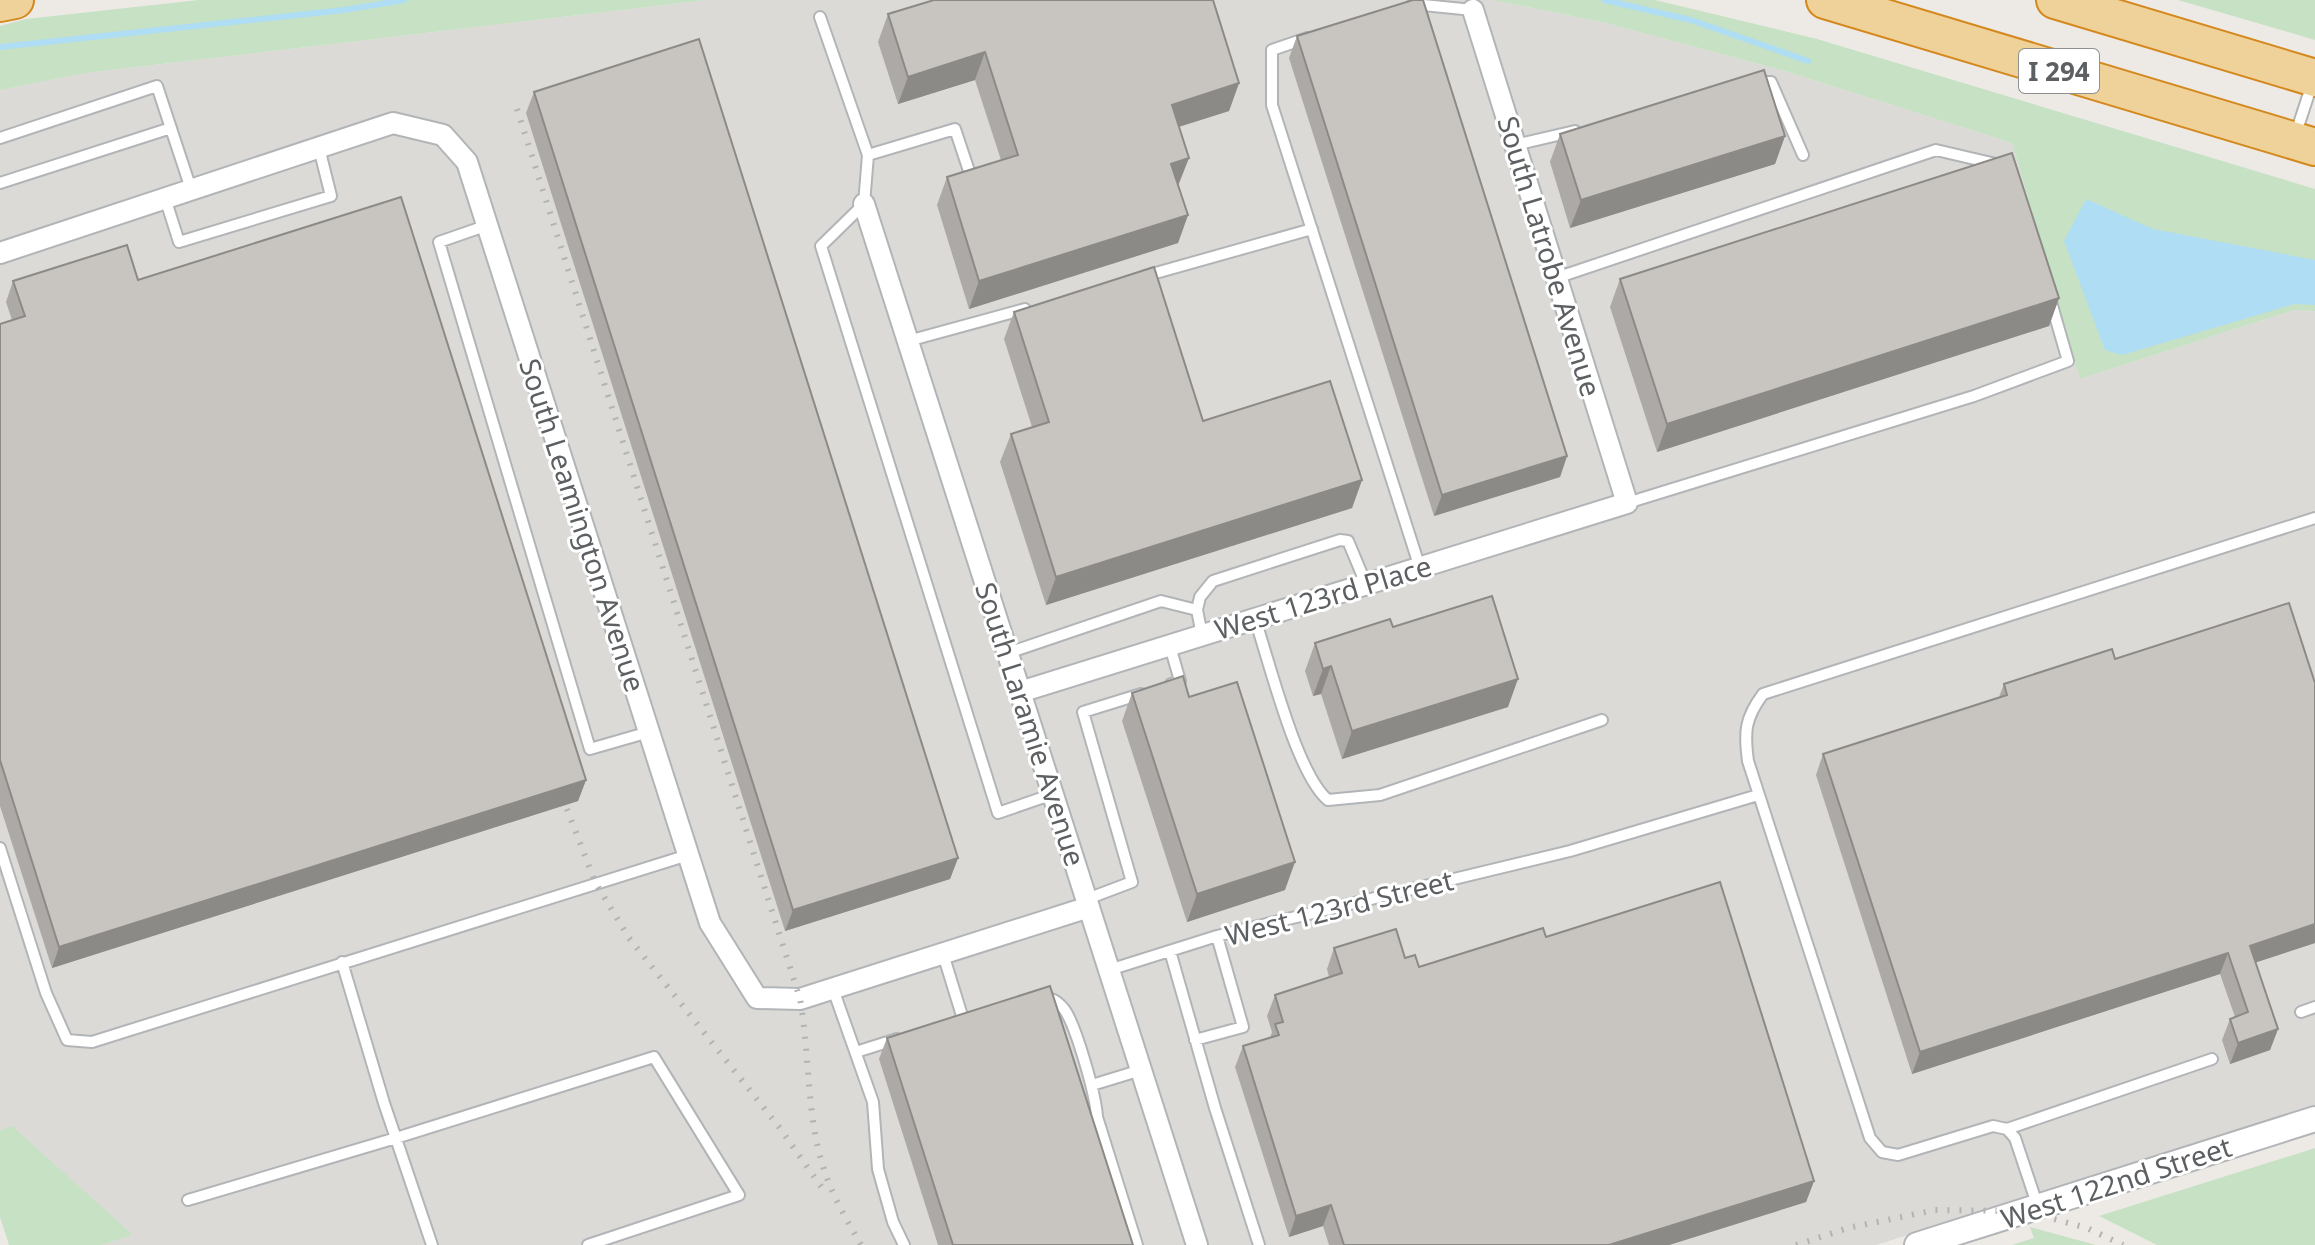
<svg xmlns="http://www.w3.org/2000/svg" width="2315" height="1245" font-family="'Noto Sans',sans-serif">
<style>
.industrial{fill:#dcdad7}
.green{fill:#c7e1c4}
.water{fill:#aeddf4}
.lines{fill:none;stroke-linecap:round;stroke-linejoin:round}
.stream{stroke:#aeddf4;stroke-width:6}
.service-casing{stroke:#b2b5b8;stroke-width:14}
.minor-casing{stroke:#b2b5b8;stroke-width:24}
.tertiary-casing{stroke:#b2b5b8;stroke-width:28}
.motorway-casing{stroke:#d4881d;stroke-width:40}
.service{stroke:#fff;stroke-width:10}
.minor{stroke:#fff;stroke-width:20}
.tertiary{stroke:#fff;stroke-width:24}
.motorway{stroke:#efd19a;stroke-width:36}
.rail{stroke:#b2b3b3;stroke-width:6;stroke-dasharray:2 10;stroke-linecap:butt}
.wall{fill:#aca9a6}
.shaded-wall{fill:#8c8a87}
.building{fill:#c8c5c1;stroke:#8c8a87;stroke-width:2}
.labels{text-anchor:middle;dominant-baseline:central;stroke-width:6;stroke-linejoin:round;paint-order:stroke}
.shield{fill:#fff;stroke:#8e9092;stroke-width:2}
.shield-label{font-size:26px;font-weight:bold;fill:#5d6063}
.street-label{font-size:28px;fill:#5d6063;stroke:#fff}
</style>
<rect width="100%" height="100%" fill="#edeae5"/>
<path class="industrial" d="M 707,0 L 1493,0 L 1602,22 L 1788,72 L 2012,143 L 2080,379 L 2294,310 L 2315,311 L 2315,1108 L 1876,1245 L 102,1245 L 133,1235 L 0,1130 L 0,90 L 85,73 Z"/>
<path class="green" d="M 199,0 L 707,0 L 85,73 L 0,90 L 0,26 L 26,19 Z
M 1493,0 L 1655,0 L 1817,39 L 2315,189 L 2315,311 L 2294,310 L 2080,379 L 2012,143 L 1788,72 L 1602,22 Z
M 2178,0 L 2315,0 L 2315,40 Z
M 12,1126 L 133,1235 L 102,1245 L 9,1245 L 0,1217 L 0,1130 Z
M 2315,1148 L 2315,1245 L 2157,1245 L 2099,1216 Z
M 2030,1227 L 2096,1245 L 2012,1245 L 2034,1238 Z"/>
<path class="water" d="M 2086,199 L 2153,229 L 2315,260 L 2315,305 L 2295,304 L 2122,355 L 2105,350 L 2064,241 Z"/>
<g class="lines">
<path class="stream" d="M 1604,0 L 1691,20 L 1808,61
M 0,47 L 344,10 L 404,0"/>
<g class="service-casing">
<path id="service" d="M 1413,4 L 1473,10
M 820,17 L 868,155 L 864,204 L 821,246 L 998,813 L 1053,794
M 1307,38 L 1272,50 L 1272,105 L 1420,568
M 1757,82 L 1771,82 L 1803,155
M 2296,133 L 2312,84
M 0,138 L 157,86 L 191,189
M 1515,145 L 1575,131
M 868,155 L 955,129 L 970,174
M 0,183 L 171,128
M 165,198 L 179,242 L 331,196 L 319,148
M 488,225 L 439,242 L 590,749 L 649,732
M 1145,276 L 1312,229
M 1556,278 L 1936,150 L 1996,164
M 908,341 L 1025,309
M 1627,503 L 1974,396 L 2068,361 L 2051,302
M 1197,610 L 1200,597 L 1213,581 L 1340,540 L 1348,541 L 1366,584
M 1255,619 C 1269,661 1297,775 1328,800 L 1380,795 L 1602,720
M 1170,646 L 1180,681 L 1171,684
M 1008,653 L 1161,601 L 1197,610 L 1202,635
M 0,848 L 46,993 L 67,1040 L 92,1042 L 688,855
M 1087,899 L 1132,882 L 1083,712 L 1141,694
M 1170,951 L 1215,1108 L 1259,1245
M 943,954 L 963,1019
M 342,962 L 384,1103 L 432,1245
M 1109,970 L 1217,936 L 1570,851 L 1758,795
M 833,989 L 873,1102 L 878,1169 L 893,1222 L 904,1245
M 1043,997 C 1052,998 1057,1001 1064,1009 C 1076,1025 1096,1096 1097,1117 L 1137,1245
M 2301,1012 L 2315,1007
M 1195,1040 L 1243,1027 L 1217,936
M 856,1052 L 897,1039
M 1092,1085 L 1141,1070
M 2007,1129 L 2212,1059
M 188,1200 L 396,1138 L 654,1057 L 739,1195 L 588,1245
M 2038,1207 L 2015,1138 L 2007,1129 L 1993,1126 L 1898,1155 L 1882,1152 L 1870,1138 L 1748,761 C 1744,732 1745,718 1763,694 L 2315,518"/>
</g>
<g class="minor-casing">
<path id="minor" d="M 864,204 L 1197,1245
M 0,253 L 393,123 L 443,135 L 467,162 L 710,923 L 757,998 L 800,999 L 1089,907
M 1020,692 L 1627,503 L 1473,10"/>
</g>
<g class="tertiary-casing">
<path id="tertiary" d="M 1917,1245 L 2315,1119"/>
</g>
<g class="motorway-casing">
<path id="motorway" d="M 1825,0 L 2315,147
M 2055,0 L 2315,78
M 0,3 L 15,0"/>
</g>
<use href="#service" class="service"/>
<use href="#minor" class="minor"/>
<use href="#tertiary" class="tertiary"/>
<use href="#motorway" class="motorway"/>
<path class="rail" d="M 517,109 L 800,999 C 810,1054 806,1113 823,1166 C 831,1194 847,1220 861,1245
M 567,809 L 595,882 L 629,938 L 779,1127 L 825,1192
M 1796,1245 L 1848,1228 L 1935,1210 L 2024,1211 L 2087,1228 L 2123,1245"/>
</g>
<path class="wall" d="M 888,14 L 1239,83 L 1229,111 L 1179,127 L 1178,186 L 1188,215 L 1178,243 L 969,309 L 937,205 L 947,177 L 1001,160 L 975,80 L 898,104 L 878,42 Z
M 1297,36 L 1567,456 L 1560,477 L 1434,516 L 1289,58 Z
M 534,92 L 958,858 L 950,879 L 785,931 L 526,113 Z
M 1560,134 L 1785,136 L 1775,164 L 1570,228 L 1550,162 Z
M 1620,279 L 2059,298 L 2049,326 L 1657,452 L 1610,307 Z
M 138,280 L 586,780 L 578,801 L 52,968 L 0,806 L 0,324 L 12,320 L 6,302 L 13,281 Z
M 1014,312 L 1203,421 L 1362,480 L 1352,508 L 1046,605 L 1000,462 L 1011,434 L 1032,427 L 1004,339 Z
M 1393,627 L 1508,707 L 1342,759 L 1321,694 L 1313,696 L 1305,671 L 1315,643 Z
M 2115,659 L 2315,683 L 2315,943 L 2255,962 L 2278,1029 L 2270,1050 L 2230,1064 L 2222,1040 L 2230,1019 L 2235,1017 L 2220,974 L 1912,1074 L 1816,775 L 1823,754 L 1999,697 L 2004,684 Z
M 1132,693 L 1189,697 L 1285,890 L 1187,922 L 1122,721 Z
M 1546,937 L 1814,1181 L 1806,1202 L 1669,1245 L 1329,1245 L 1323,1226 L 1289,1237 L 1235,1067 L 1243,1046 L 1270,1038 L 1272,1032 L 1267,1016 L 1275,995 L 1329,977 L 1327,969 L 1334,948 L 1405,958 L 1419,967 Z
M 887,1038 L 1133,1245 L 938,1245 L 879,1059 Z"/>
<path class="shaded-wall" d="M 985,52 L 975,80 L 898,104 L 908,77 Z
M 1239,83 L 1229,111 L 1162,132 L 1172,105 Z
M 1785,136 L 1775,164 L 1570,228 L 1581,200 Z
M 1189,158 L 1178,186 L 1171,164 Z
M 1188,215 L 1178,243 L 969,309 L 979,281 Z
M 2059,298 L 2049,326 L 1657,452 L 1667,424 Z
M 1567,456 L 1560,477 L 1434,516 L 1442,495 Z
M 1362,480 L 1352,508 L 1046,605 L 1056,577 Z
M 1331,666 L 1321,694 L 1313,696 L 1323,669 Z
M 1518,679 L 1508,707 L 1342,759 L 1352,731 Z
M 586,780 L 578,801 L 52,968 L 59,947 Z
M 958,858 L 950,879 L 785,931 L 793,910 Z
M 1295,862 L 1285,890 L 1187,922 L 1197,894 Z
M 2315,924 L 2315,943 L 2242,967 L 2250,946 Z
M 2228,953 L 2220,974 L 1912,1074 L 1920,1052 Z
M 2278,1029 L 2270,1050 L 2230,1064 L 2238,1043 Z
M 1814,1181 L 1806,1202 L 1669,1245 L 1609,1245 Z
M 1331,1205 L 1323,1226 L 1289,1237 L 1296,1216 Z"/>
<path class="building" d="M 934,0 L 1213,0 L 1239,83 L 1172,105 L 1189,158 L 1171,164 L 1188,215 L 979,281 L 947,177 L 1018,155 L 985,52 L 908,77 L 888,14 Z
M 1413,0 L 1423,0 L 1567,456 L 1442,495 L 1297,36 Z
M 699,39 L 958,858 L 793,910 L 534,92 Z
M 1764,70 L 1785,136 L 1581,200 L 1560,134 Z
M 2012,153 L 2059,298 L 1667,424 L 1620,279 Z
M 401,197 L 586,780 L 59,947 L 0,760 L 0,324 L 25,316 L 13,281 L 127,245 L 138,280 Z
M 1154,267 L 1203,421 L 1330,381 L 1362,480 L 1056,577 L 1011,434 L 1049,422 L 1014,312 Z
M 1492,596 L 1518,679 L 1352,731 L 1331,666 L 1323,669 L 1315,643 L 1390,619 L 1393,627 Z
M 2289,603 L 2315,683 L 2315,924 L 2250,946 L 2278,1029 L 2238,1043 L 2230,1019 L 2248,1012 L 2228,953 L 1920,1052 L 1823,754 L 2007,695 L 2004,684 L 2112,649 L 2115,659 Z
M 1183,676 L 1189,697 L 1237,682 L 1295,862 L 1197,894 L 1132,693 Z
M 1720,882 L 1814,1181 L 1609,1245 L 1344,1245 L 1331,1205 L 1296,1216 L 1243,1046 L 1279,1035 L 1275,1024 L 1283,1022 L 1275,995 L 1342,973 L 1334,948 L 1396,929 L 1405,958 L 1415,955 L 1419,967 L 1543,928 L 1546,937 Z
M 1050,986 L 1133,1245 L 953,1245 L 887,1038 Z"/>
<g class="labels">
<rect class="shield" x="2019" y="49" width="80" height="44" rx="6"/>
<g class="shield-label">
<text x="2059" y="71">I 294</text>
</g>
<g class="street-label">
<text transform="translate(1550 256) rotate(73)">South Latrobe Avenue</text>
<text transform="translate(583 525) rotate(72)">South Leamington Avenue</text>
<text transform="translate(1323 597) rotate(-17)">West 123rd Place</text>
<text transform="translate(1031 724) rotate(72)">South Laramie Avenue</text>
<text transform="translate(1339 907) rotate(-14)">West 123rd Street</text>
<text transform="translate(2116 1182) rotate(-18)">West 122nd Street</text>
</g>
</g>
</svg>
